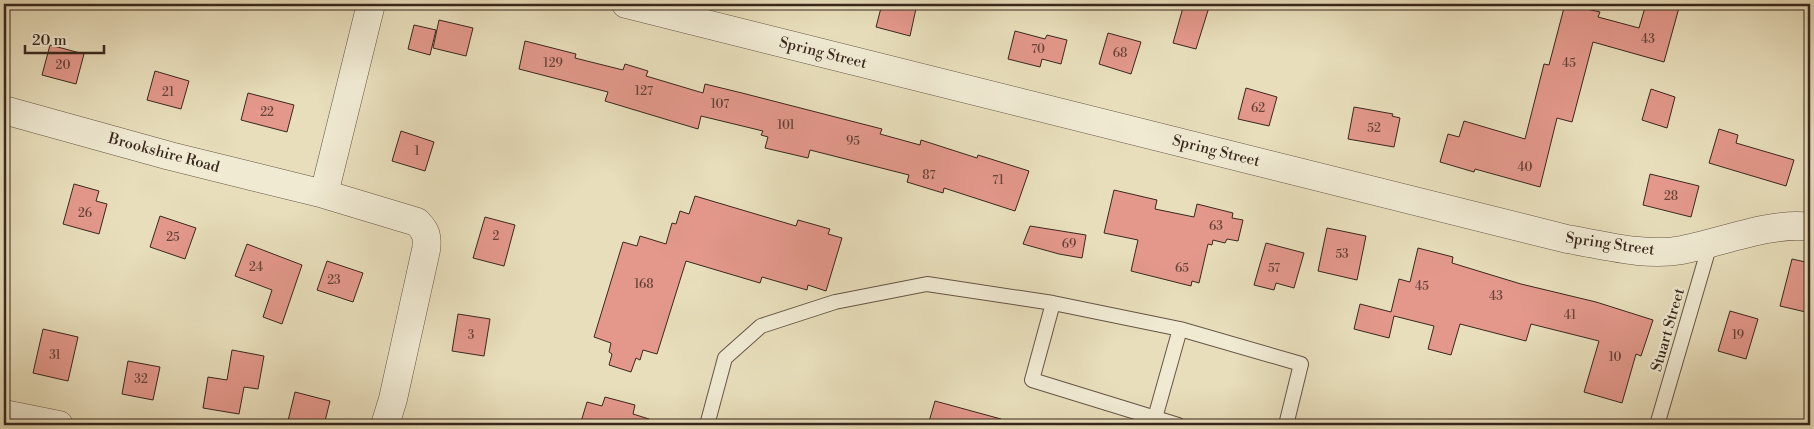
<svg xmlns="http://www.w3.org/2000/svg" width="1814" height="429" font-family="'Libre Bodoni',serif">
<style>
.building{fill:#e3988b;stroke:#39271d}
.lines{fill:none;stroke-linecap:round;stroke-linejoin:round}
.service-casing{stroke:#655544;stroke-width:16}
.minor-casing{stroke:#655544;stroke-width:29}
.service{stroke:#f0ead3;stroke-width:14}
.minor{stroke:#f0ead3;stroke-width:28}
.labels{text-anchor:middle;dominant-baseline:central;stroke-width:4.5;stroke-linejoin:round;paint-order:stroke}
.number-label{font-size:12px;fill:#644338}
.street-label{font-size:15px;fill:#39271d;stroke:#f0ead3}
</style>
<rect width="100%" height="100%" fill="#e8debb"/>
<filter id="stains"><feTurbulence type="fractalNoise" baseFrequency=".004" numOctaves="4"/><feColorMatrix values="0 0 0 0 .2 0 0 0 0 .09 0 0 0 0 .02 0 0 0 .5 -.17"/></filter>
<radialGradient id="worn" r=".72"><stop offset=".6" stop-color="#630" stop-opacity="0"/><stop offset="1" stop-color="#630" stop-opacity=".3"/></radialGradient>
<path class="building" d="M 882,4 L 917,4 L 910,36 L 876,27 Z
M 1184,4 L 1210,4 L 1196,49 L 1173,43 Z
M 1565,4 L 1600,12 L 1598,17 L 1639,28 L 1646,4 L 1680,4 L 1664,62 L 1593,42 L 1572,122 L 1557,118 L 1540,187 L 1475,169 L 1474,172 L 1440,162 L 1448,134 L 1459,137 L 1464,121 L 1525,139 L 1544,64 L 1549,65 Z
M 439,20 L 473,28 L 466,56 L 433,48 Z
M 414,25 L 436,30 L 430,55 L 408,49 Z
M 1015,31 L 1045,39 L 1047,35 L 1067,40 L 1061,64 L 1042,59 L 1040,67 L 1008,59 Z
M 1108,33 L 1141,42 L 1131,74 L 1099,64 Z
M 525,41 L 576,54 L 575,58 L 623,70 L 625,64 L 648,71 L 646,76 L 703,93 L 705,84 L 742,93 L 882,129 L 880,134 L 920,145 L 921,140 L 977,158 L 978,155 L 1029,171 L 1015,211 L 944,188 L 943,193 L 907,182 L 909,175 L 810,150 L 808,158 L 765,148 L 768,137 L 761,135 L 763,131 L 701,116 L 698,129 L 605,101 L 608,92 L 519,69 Z
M 50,45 L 84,54 L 76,84 L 42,75 Z
M 155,71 L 189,81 L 181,109 L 147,100 Z
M 1246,88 L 1277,97 L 1269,126 L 1238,119 Z
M 1651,89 L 1675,97 L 1667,128 L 1642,120 Z
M 248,93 L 294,105 L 287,132 L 241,120 Z
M 1354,107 L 1393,114 L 1392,116 L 1400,118 L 1394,147 L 1348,139 Z
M 1719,129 L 1738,135 L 1736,143 L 1794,160 L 1786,186 L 1709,163 Z
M 401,131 L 434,142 L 425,171 L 392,161 Z
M 1650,174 L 1699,186 L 1691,217 L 1643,205 Z
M 74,184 L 99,191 L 96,201 L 107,204 L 99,234 L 63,224 Z
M 1114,190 L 1157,200 L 1155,209 L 1194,217 L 1197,204 L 1233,213 L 1232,218 L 1243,220 L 1238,241 L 1227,239 L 1225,243 L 1213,240 L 1212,245 L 1208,244 L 1199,283 L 1192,281 L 1191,286 L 1131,271 L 1138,240 L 1104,233 Z
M 695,196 L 796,226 L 798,220 L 830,229 L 828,234 L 842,238 L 826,291 L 808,285 L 807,290 L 762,277 L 760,283 L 686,261 L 657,354 L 643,350 L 640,360 L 636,358 L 631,372 L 609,365 L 612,354 L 609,352 L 611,343 L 594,337 L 623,242 L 637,246 L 640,236 L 666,244 L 672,223 L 676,224 L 680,211 L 689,214 Z
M 160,216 L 196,228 L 185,259 L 150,247 Z
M 485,217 L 515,225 L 504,266 L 473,258 Z
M 1030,226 L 1086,235 L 1082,258 L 1059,254 L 1023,244 Z
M 1327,228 L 1366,236 L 1357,280 L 1318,271 Z
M 1266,243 L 1304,253 L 1294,288 L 1276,283 L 1274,290 L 1254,285 Z
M 247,244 L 302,265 L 282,324 L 263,317 L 272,290 L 235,276 Z
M 1418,248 L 1453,257 L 1452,263 L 1521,284 L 1596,302 L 1653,320 L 1641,356 L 1636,354 L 1622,403 L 1584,392 L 1599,341 L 1531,324 L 1526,341 L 1460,324 L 1451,355 L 1428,349 L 1434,326 L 1394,316 L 1389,338 L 1354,329 L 1360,304 L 1391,312 L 1399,279 L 1410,282 Z
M 1792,259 L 1810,263 L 1810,313 L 1780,306 Z
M 327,261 L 363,273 L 353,302 L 317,290 Z
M 1730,311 L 1758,319 L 1746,359 L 1718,351 Z
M 458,314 L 490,319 L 484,356 L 452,351 Z
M 43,329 L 78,337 L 68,381 L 33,373 Z
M 232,350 L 264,356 L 258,389 L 244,387 L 239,414 L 203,408 L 208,377 L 227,380 Z
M 128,361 L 160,367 L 153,400 L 122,394 Z
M 295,392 L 330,401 L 324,425 L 287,425 Z
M 605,397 L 635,405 L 633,414 L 649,419 L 649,425 L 580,425 L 587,402 L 602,406 Z
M 935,401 L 1001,419 L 1000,425 L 928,425 Z"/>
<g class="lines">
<g class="service-casing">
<path id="service" d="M 1053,303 L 1032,380 L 1178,425
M 707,425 L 725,358 L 761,326 L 835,302 L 927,284 L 1053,303 L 1180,329 L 1301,364 L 1286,425
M 1153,425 L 1180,329
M 1657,425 L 1710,244"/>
</g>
<g class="minor-casing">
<path id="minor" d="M 626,4 L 1567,239 C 1604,245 1645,257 1682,250 C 1719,243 1774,221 1810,227
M 4,110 L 170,156 L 324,194 L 417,222 C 426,231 428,237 426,250 L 393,399 L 385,425
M 324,194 L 371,4
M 4,414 L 59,425"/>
</g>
<use href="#service" class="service"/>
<use href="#minor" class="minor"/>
</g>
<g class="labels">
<g class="number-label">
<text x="1648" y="39">43</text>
<text x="1038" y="49">70</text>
<text x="1120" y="53">68</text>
<text x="553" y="63">129</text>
<text x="1569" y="63">45</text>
<text x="63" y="65">20</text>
<text x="644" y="91">127</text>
<text x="168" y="92">21</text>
<text x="720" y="104">107</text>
<text x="1258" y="108">62</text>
<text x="267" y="112">22</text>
<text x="786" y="125">101</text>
<text x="1374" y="128">52</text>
<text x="853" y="141">95</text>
<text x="417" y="151">1</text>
<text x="1525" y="167">40</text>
<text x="929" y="175">87</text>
<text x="998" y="180">71</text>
<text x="1671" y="196">28</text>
<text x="85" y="213">26</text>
<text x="1216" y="226">63</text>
<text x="496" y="236">2</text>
<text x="173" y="237">25</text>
<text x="1069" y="244">69</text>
<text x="1342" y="254">53</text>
<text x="256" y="267">24</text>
<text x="1182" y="268">65</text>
<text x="1274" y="268">57</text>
<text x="334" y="280">23</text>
<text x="644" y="284">168</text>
<text x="1422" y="286">45</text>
<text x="1496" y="296">43</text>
<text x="1570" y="315">41</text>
<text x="471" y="335">3</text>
<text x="1738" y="335">19</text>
<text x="55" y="355">31</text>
<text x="1615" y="357">10</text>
<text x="141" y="379">32</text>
</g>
<g class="street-label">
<text transform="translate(823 53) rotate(14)">Spring Street</text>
<text transform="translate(1216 151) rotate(14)">Spring Street</text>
<text transform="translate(164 153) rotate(15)">Brookshire Road</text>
<text transform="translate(1610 244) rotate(8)">Spring Street</text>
<text transform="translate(1668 330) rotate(-74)">Stuart Street</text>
</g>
</g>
<rect width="1814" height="429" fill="none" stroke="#e8debb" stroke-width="20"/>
<rect x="5" y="5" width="1804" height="419" fill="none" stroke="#39271d" stroke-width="2.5"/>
<rect x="10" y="10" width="1794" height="409" fill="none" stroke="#39271d"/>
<path d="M25 45v8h79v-8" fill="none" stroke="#39271d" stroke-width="2.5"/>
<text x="32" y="45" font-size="15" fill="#39271d" stroke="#f0ead3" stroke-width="4" paint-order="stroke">20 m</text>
<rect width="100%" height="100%" filter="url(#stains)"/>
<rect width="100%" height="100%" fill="url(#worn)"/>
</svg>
